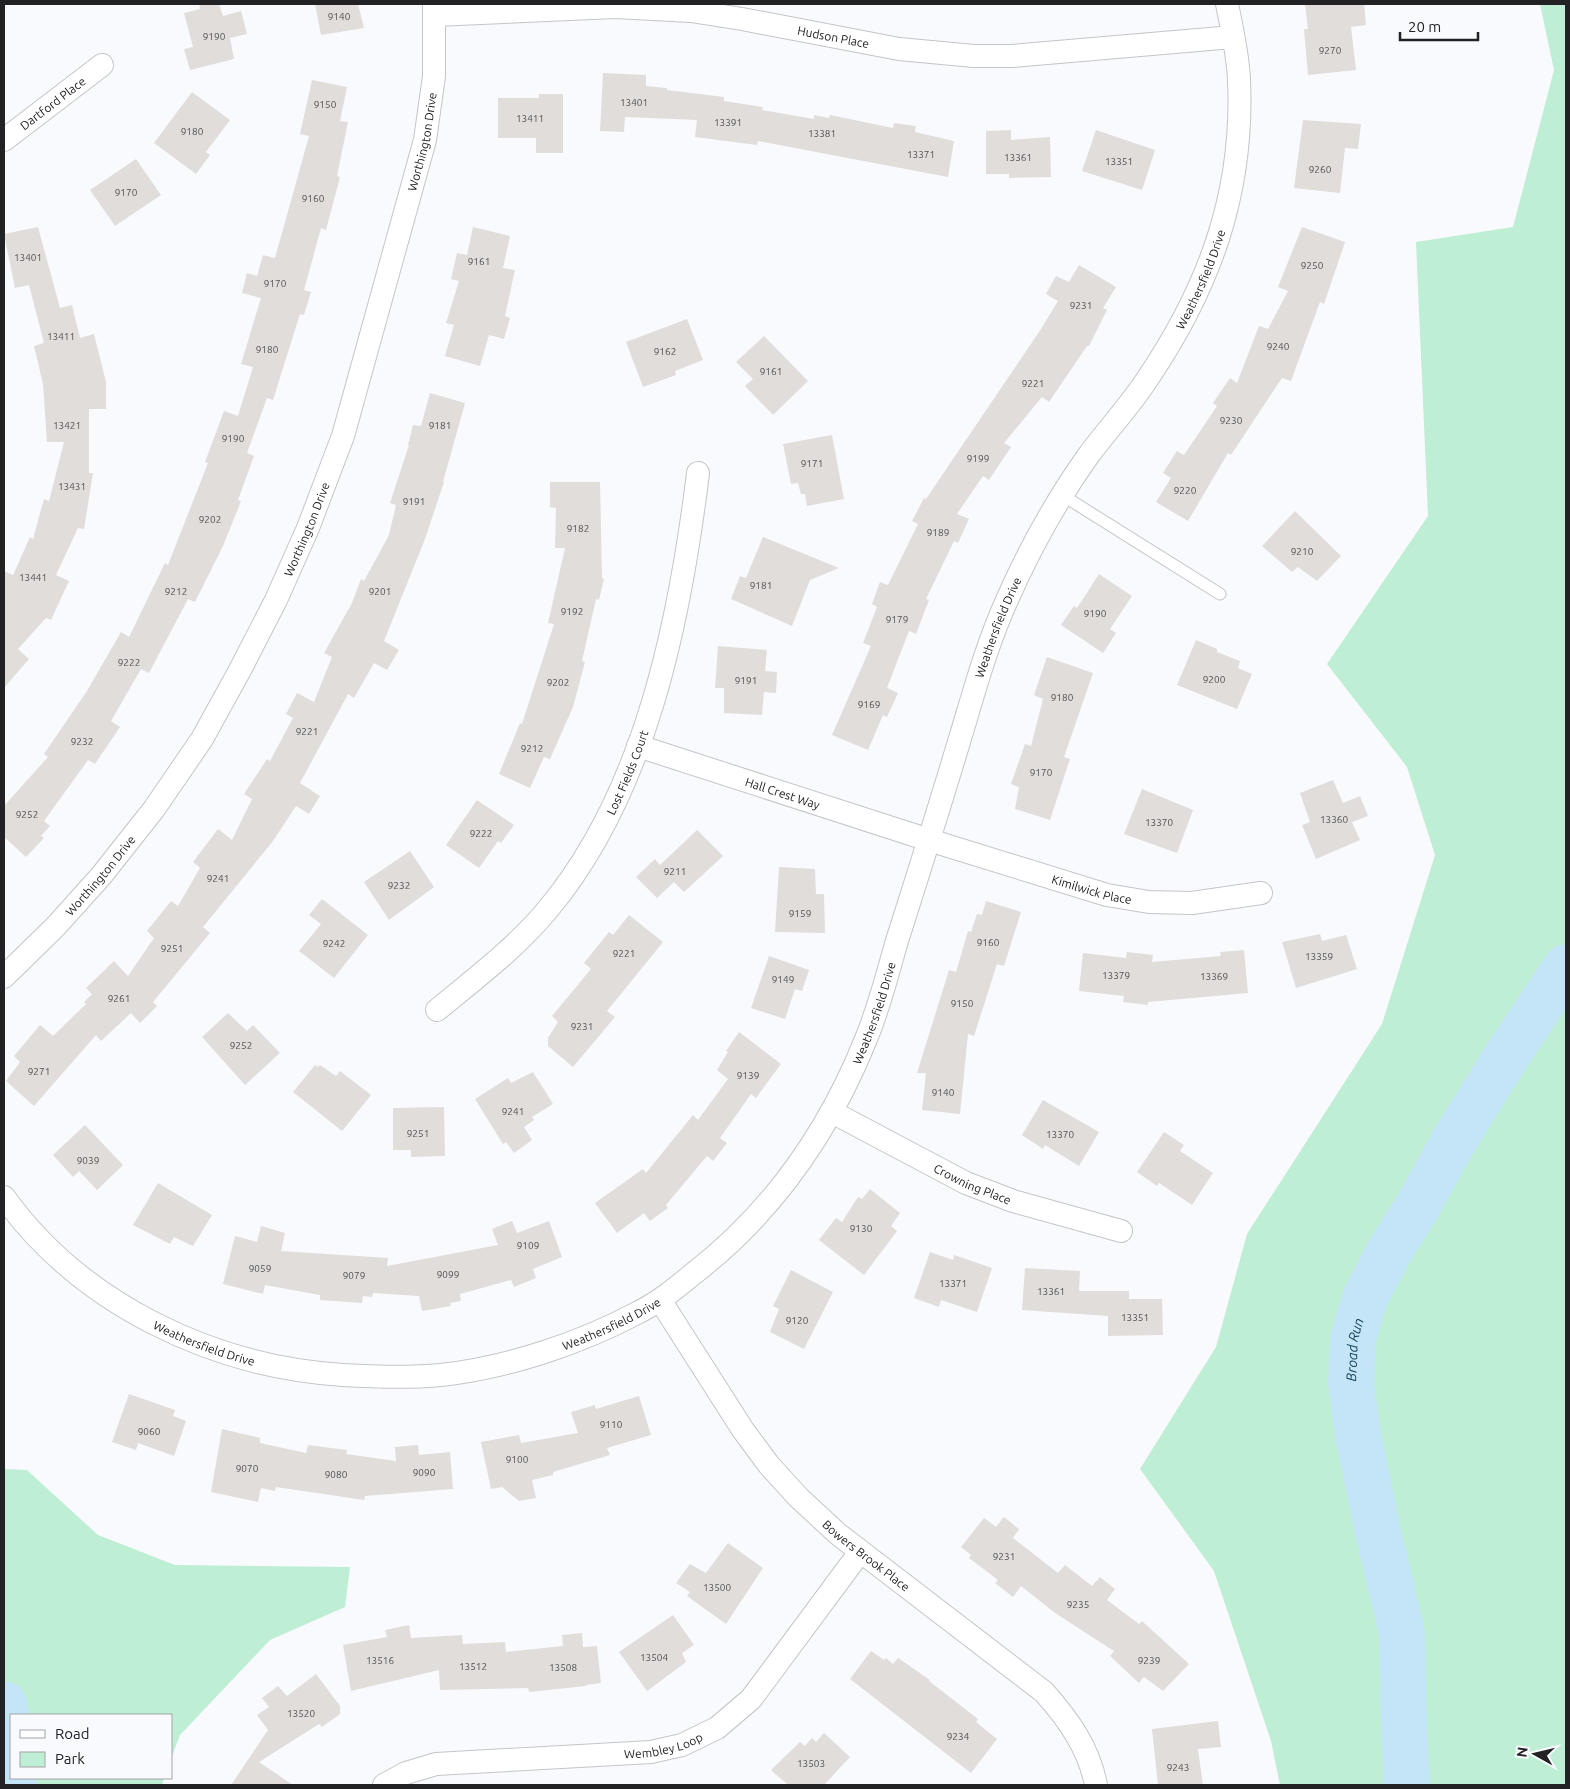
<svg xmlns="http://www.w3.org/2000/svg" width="1570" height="1789" font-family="Ubuntu,sans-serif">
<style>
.green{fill:#beeed3}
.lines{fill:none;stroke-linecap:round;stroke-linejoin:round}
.river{stroke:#c4e5f7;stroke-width:46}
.building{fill:#e1dddb}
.lane-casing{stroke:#c4c5c8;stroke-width:13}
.street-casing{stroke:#c4c5c8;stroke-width:24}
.lane{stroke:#fff;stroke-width:11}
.street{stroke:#fff;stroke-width:22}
.labels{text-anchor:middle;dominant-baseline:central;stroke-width:4;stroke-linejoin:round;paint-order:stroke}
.number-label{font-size:10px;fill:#525152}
.street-label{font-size:12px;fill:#222224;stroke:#f9fafe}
.water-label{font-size:14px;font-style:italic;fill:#144257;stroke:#f9fafe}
</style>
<rect width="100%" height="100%" fill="#f9fafe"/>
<path class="green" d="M 1540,4 L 1566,4 L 1566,1785 L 1280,1785 L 1271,1741 L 1214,1571 L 1140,1469 L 1216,1347 L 1247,1234 L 1382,1024 L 1435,855 L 1407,767 L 1327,664 L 1428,516 L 1416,242 L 1513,227 L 1554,70 Z
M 4,1469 L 27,1470 L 98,1535 L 175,1565 L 350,1567 L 345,1607 L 270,1640 L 180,1735 L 171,1759 L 171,1715 L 11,1715 L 11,1778 L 164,1778 L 162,1785 L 4,1785 Z"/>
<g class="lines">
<g class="river">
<path d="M 4,1704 L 11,1737"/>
<path d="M 12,1785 L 13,1778"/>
<path id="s1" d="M 1407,1785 L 1404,1729 L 1402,1633 L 1378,1532 L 1358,1435 L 1351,1383 L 1353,1339 L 1365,1298 L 1389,1252 L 1418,1206 L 1452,1144 L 1508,1054 L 1566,967"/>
</g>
</g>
<path class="building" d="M 199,4 L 219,4 L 223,16 L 241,11 L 247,34 L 230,38 L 234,59 L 190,70 L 184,49 L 193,47 L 184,13 L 200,9 Z
M 315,4 L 358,4 L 364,28 L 321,35 Z
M 1320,4 L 1364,4 L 1366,25 L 1351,27 L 1356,70 L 1308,75 L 1304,29 L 1308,29 L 1305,5 Z
M 603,73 L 646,75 L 646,86 L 667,88 L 667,90 L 724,97 L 724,101 L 763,107 L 762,110 L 814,119 L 814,115 L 829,118 L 830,115 L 893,128 L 894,123 L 916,126 L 915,132 L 954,141 L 948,177 L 758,141 L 757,145 L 695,137 L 697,120 L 625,117 L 624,132 L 600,131 Z
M 312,80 L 347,87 L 340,121 L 348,122 L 337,176 L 340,177 L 326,230 L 321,228 L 304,290 L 311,292 L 304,315 L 300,314 L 273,400 L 267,398 L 247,453 L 254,456 L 238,500 L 241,501 L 223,546 L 195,602 L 188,599 L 149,673 L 141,669 L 111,721 L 120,727 L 95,764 L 88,760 L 44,821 L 50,826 L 41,836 L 44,838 L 26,857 L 4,837 L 4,806 L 48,757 L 44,754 L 87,691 L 121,632 L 129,637 L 165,563 L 168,565 L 208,463 L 205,462 L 224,411 L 238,416 L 253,367 L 241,364 L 261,298 L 242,293 L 247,273 L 257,276 L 263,255 L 275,258 L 309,136 L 300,134 Z
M 192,92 L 230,120 L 206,152 L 210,155 L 196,174 L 154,143 Z
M 539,94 L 563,94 L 563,153 L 536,153 L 536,138 L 498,138 L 498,98 L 539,98 Z
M 1303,120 L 1361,124 L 1358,149 L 1345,148 L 1340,193 L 1294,188 Z
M 1011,130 L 1011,140 L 1050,137 L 1051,177 L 1009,178 L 1009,174 L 986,174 L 986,131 Z
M 1096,130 L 1155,150 L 1142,190 L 1082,171 Z
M 136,159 L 161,195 L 115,226 L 90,190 Z
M 38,227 L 60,308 L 72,305 L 80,338 L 94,334 L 106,382 L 106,409 L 89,409 L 89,473 L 93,473 L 84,529 L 78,528 L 56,575 L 69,581 L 51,620 L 46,618 L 18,649 L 29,659 L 4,688 L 4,571 L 13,575 L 30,537 L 33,539 L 44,499 L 49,501 L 64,442 L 47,442 L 43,384 L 34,346 L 44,343 L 29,285 L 15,288 L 4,234 Z
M 473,227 L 510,236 L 503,268 L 515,270 L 505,316 L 510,318 L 504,339 L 489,335 L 480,366 L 445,356 L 454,325 L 446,323 L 459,281 L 451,279 L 457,253 L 467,255 Z
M 1302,227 L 1345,242 L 1324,304 L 1320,302 L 1291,381 L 1282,378 L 1231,455 L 1228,453 L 1188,521 L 1156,502 L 1171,478 L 1163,473 L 1177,451 L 1184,455 L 1217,406 L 1213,403 L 1230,378 L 1237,383 L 1259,326 L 1268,329 L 1288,291 L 1278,287 Z
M 1079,265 L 1116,287 L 1103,308 L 1107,310 L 1089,346 L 1087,346 L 1049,402 L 1042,397 L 1004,443 L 1011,447 L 989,480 L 983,476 L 957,514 L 969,519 L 958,543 L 954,541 L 926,599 L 929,600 L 916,634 L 909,631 L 887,688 L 898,693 L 887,717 L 883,715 L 868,750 L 832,735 L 871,646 L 863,643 L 877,607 L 872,604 L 880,582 L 888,585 L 918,524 L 912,521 L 924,498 L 926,499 L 1041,329 L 1058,301 L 1046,294 L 1056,276 L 1069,282 Z
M 687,319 L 703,360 L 675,371 L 676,375 L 643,387 L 626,342 Z
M 764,336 L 808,381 L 773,415 L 745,386 L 753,379 L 736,362 Z
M 430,393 L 465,403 L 443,482 L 444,482 L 425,539 L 384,641 L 399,650 L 387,670 L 374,663 L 354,698 L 348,694 L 300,783 L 320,796 L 309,814 L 296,806 L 273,841 L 203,927 L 210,933 L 153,1002 L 157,1006 L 140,1023 L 131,1013 L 101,1041 L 96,1035 L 34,1106 L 6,1081 L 20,1062 L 14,1056 L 40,1025 L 53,1036 L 86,1004 L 84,1002 L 92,994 L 86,988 L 114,961 L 128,976 L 154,938 L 147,931 L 171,901 L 178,906 L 200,868 L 193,862 L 218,829 L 232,840 L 252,799 L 244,794 L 267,759 L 270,761 L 293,718 L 286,714 L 297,693 L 314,702 L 332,657 L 324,653 L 352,603 L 361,579 L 364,581 L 389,535 L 396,505 L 390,503 L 409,445 L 408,445 L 413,425 L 421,426 Z
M 832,435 L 844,499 L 807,506 L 805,494 L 801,494 L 798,483 L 791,484 L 783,444 Z
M 550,482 L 600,482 L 602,578 L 604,579 L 599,600 L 596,599 L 582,661 L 585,662 L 573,707 L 550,759 L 544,757 L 530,788 L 499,774 L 520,723 L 522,724 L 554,624 L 548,623 L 565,548 L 555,548 L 556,508 L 550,507 Z
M 1295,511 L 1341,556 L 1317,581 L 1298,567 L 1292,572 L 1262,546 Z
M 763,537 L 839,568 L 810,580 L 792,626 L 731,599 L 740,576 L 746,578 Z
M 1099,574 L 1132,596 L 1110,629 L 1116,633 L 1103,653 L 1061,625 L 1074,606 L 1077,608 Z
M 1196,640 L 1217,649 L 1217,652 L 1240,661 L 1238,668 L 1252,674 L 1237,709 L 1177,685 Z
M 718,646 L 767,650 L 765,671 L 777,672 L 776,693 L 764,692 L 762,715 L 724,713 L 724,688 L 715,688 Z
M 1047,657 L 1093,673 L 1064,757 L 1070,759 L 1050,820 L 1015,809 L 1019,787 L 1011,784 L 1025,744 L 1031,746 L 1043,699 L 1034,695 Z
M 1333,780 L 1343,803 L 1360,796 L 1368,816 L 1352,822 L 1360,840 L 1316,859 L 1302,825 L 1310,822 L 1300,793 Z
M 1142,789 L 1193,810 L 1177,853 L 1124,834 Z
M 477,800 L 514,825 L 501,843 L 498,841 L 479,868 L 446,845 Z
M 697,830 L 723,856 L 684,892 L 674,882 L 657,898 L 636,877 L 655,859 L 660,865 Z
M 410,851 L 434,887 L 389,920 L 364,882 Z
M 779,867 L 815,869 L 816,894 L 824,894 L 825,933 L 775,932 Z
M 322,899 L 368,935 L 334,978 L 299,951 L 321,924 L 309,915 Z
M 986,901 L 1021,912 L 1004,966 L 997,964 L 974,1036 L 968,1034 L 960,1114 L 922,1110 L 926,1073 L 917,1073 L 949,970 L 956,972 L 968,931 L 971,932 L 977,914 L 982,915 Z
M 629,915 L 663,942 L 607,1011 L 615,1017 L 573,1067 L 548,1046 L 548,1038 L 558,1022 L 552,1016 L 591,969 L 584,963 L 609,932 L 613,935 Z
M 1320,934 L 1322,941 L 1346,935 L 1357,969 L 1296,988 L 1282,942 Z
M 1244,950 L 1248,993 L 1148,1002 L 1148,1005 L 1123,1002 L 1124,996 L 1079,991 L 1083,953 L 1126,958 L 1127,952 L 1153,955 L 1152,962 L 1221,956 L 1220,952 Z
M 769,956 L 809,970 L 802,991 L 795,989 L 785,1019 L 751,1008 Z
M 228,1013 L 247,1031 L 253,1025 L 280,1053 L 245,1085 L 202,1037 Z
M 739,1032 L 781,1064 L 756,1098 L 751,1094 L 720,1138 L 727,1143 L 713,1161 L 707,1156 L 666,1205 L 668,1208 L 650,1221 L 644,1213 L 617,1233 L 595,1203 L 643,1169 L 646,1173 L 693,1115 L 698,1120 L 728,1079 L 717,1070 L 728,1052 L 726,1051 Z
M 315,1065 L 318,1067 L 320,1065 L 336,1076 L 340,1071 L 371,1095 L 342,1131 L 293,1092 Z
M 533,1072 L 553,1104 L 532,1117 L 534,1120 L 524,1127 L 532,1140 L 514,1153 L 506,1142 L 503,1144 L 475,1099 L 508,1078 L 511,1083 Z
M 1043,1100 L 1099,1132 L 1079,1166 L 1045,1145 L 1043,1149 L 1022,1135 Z
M 444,1107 L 445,1156 L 411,1157 L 411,1150 L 393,1150 L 393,1108 Z
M 85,1125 L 123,1165 L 97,1190 L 79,1171 L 73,1177 L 53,1155 Z
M 1164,1132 L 1184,1145 L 1180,1151 L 1213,1173 L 1192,1205 L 1159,1183 L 1157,1186 L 1137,1172 Z
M 158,1183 L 212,1215 L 193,1246 L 174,1237 L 170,1244 L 133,1225 Z
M 870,1189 L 900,1213 L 891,1226 L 897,1231 L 864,1275 L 819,1240 L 836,1218 L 842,1222 L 858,1197 L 862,1199 Z
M 512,1221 L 517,1233 L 549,1221 L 562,1257 L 533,1269 L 536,1278 L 514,1287 L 511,1280 L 460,1294 L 461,1301 L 450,1303 L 451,1306 L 422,1311 L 419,1296 L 373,1293 L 372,1297 L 363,1296 L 362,1303 L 320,1300 L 320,1295 L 265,1285 L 263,1294 L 223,1284 L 235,1236 L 257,1242 L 261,1226 L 285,1233 L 281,1251 L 388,1258 L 387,1266 L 498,1245 L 492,1229 Z
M 930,1252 L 953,1260 L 954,1255 L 992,1268 L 977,1312 L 941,1300 L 939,1307 L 914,1298 Z
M 1025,1268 L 1080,1271 L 1079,1291 L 1129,1291 L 1129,1299 L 1162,1299 L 1163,1335 L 1108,1336 L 1108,1316 L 1022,1310 Z
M 791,1270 L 833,1292 L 804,1349 L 770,1332 L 779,1309 L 773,1306 Z
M 129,1394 L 175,1410 L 173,1416 L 186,1421 L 174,1456 L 138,1443 L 136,1450 L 112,1442 Z
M 639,1396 L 651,1435 L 607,1448 L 610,1455 L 553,1472 L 553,1475 L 532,1480 L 536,1498 L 519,1501 L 502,1487 L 491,1489 L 481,1442 L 519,1435 L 521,1443 L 578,1433 L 571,1412 L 595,1405 L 596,1409 Z
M 222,1429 L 260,1438 L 260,1443 L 306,1453 L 308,1445 L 347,1450 L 346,1454 L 396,1461 L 395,1447 L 418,1445 L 419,1455 L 450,1452 L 453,1489 L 365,1496 L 364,1500 L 276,1487 L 275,1491 L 261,1488 L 258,1502 L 211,1492 Z
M 1004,1517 L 1019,1529 L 1013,1538 L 1058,1573 L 1065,1565 L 1092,1586 L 1100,1577 L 1115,1589 L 1107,1600 L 1139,1624 L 1142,1621 L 1189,1664 L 1163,1691 L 1144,1677 L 1139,1683 L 1110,1656 L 1114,1651 L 1055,1613 L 1021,1586 L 1013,1597 L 995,1583 L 998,1580 L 969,1558 L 971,1555 L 961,1547 L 984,1518 L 996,1527 Z
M 728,1543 L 763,1568 L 726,1624 L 687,1596 L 690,1592 L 676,1583 L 690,1564 L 706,1573 Z
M 673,1615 L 694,1645 L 682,1653 L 686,1662 L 647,1691 L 619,1652 Z
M 409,1625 L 411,1638 L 462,1635 L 463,1644 L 505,1642 L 506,1652 L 563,1646 L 562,1635 L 582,1633 L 583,1647 L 597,1646 L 601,1683 L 586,1685 L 586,1686 L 529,1692 L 528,1688 L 440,1690 L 439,1670 L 351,1691 L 343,1645 L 387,1637 L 385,1630 Z
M 871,1651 L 884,1660 L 886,1658 L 893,1664 L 898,1658 L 930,1680 L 929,1681 L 978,1719 L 976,1722 L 997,1739 L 971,1773 L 850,1679 Z
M 316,1674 L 340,1706 L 340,1714 L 322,1727 L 319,1724 L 259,1762 L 293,1785 L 231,1785 L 268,1730 L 257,1715 L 269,1707 L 262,1698 L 278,1686 L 287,1696 Z
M 1218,1721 L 1221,1747 L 1198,1749 L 1203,1785 L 1158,1785 L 1152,1729 Z
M 824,1733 L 850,1757 L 824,1785 L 788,1785 L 771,1770 L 800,1742 L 805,1746 L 812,1738 L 816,1742 Z"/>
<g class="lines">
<g class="lane-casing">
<path id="lane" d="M 1062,495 L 1220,594"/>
</g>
<g class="street-casing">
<g id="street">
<path id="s2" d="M 435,15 L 615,7 L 691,11 L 742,19 L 899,49 L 974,56 L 1012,56 L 1233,37"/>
<path id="s3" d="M 4,140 L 102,65"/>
<path id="s4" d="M 638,746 L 929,840 L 1107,895 L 1149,902 L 1192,903 L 1261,893"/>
<path id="s5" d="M 4,977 L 56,926 L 101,876 L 154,809 L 202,739 L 240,670 L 276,600 L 308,528 L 343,436 L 425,140 L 434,76 L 434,4"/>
<path id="s6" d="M 437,1010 C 476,978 517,947 549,908 C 646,791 680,620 698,473"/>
<path id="s7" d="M 832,1112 L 966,1183 L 1013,1201 L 1121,1231"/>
<path id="s8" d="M 4,1197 C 81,1304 213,1367 343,1375 C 376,1377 409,1378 441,1375 C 509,1367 579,1344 639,1312 C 659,1302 676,1288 693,1274 C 772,1213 829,1131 866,1039 C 879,1008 887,976 896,944 C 917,878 938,812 958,745 C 973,696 986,646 1007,600 C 1029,550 1056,501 1088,456 C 1107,430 1130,406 1148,378 C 1210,286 1244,192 1239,80 C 1238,54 1232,29 1227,4"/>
<path id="s9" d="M 660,1300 L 743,1430 L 769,1465 L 798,1497 L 838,1534 L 1044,1692 C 1068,1719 1089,1748 1096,1785"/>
<path id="s10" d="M 384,1785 L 406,1773 L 436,1764 L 651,1752 L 682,1745 L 717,1728 L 751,1699 L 860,1552"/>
</g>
</g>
<use href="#lane" class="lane"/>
<use href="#street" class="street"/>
</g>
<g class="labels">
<g class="number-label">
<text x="339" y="16">9140</text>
<text x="214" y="36">9190</text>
<text x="1330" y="50">9270</text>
<text x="634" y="102">13401</text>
<text x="325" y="104">9150</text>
<text x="530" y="118">13411</text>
<text x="728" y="122">13391</text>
<text x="192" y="131">9180</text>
<text x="822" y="133">13381</text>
<text x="921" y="154">13371</text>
<text x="1018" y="157">13361</text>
<text x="1119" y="161">13351</text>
<text x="1320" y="169">9260</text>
<text x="126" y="192">9170</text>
<text x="313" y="198">9160</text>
<text x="28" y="257">13401</text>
<text x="479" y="261">9161</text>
<text x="1312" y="265">9250</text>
<text x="275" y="283">9170</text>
<text x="1081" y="305">9231</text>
<text x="61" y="336">13411</text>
<text x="1278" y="346">9240</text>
<text x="267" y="349">9180</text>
<text x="665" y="351">9162</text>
<text x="771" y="371">9161</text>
<text x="1033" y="383">9221</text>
<text x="1231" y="420">9230</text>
<text x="67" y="425">13421</text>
<text x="440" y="425">9181</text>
<text x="233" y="438">9190</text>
<text x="978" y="458">9199</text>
<text x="812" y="463">9171</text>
<text x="72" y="486">13431</text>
<text x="1185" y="490">9220</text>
<text x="414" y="501">9191</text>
<text x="210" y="519">9202</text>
<text x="578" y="528">9182</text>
<text x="938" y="532">9189</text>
<text x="1302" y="551">9210</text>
<text x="33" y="577">13441</text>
<text x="761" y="585">9181</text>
<text x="176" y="591">9212</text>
<text x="380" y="591">9201</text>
<text x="572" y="611">9192</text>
<text x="1095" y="613">9190</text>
<text x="897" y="619">9179</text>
<text x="129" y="662">9222</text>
<text x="1214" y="679">9200</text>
<text x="746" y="680">9191</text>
<text x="558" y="682">9202</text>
<text x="1062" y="697">9180</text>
<text x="869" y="704">9169</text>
<text x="307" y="731">9221</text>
<text x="82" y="741">9232</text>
<text x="532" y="748">9212</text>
<text x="1041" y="772">9170</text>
<text x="27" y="814">9252</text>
<text x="1334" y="819">13360</text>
<text x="1159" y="822">13370</text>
<text x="481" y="833">9222</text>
<text x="675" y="871">9211</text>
<text x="218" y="878">9241</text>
<text x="399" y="885">9232</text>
<text x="800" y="913">9159</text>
<text x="988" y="942">9160</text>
<text x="334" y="943">9242</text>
<text x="172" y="948">9251</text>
<text x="624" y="953">9221</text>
<text x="1319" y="956">13359</text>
<text x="1116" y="975">13379</text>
<text x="1214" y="976">13369</text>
<text x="783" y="979">9149</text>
<text x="119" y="998">9261</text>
<text x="962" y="1003">9150</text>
<text x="582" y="1026">9231</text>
<text x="241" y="1045">9252</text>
<text x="39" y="1071">9271</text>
<text x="748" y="1075">9139</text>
<text x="943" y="1092">9140</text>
<text x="513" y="1111">9241</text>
<text x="418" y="1133">9251</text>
<text x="1060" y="1134">13370</text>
<text x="88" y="1160">9039</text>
<text x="861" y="1228">9130</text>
<text x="528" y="1245">9109</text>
<text x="260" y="1268">9059</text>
<text x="448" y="1274">9099</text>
<text x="354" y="1275">9079</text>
<text x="953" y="1283">13371</text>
<text x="1051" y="1291">13361</text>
<text x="1135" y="1317">13351</text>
<text x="797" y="1320">9120</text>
<text x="611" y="1424">9110</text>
<text x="149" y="1431">9060</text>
<text x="517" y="1459">9100</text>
<text x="247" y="1468">9070</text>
<text x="424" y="1472">9090</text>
<text x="336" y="1474">9080</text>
<text x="1004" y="1556">9231</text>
<text x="717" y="1587">13500</text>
<text x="1078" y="1604">9235</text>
<text x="654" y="1657">13504</text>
<text x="380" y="1660">13516</text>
<text x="1149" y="1660">9239</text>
<text x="473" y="1666">13512</text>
<text x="563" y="1667">13508</text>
<text x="301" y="1713">13520</text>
<text x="958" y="1736">9234</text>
<text x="811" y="1763">13503</text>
<text x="1178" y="1767">9243</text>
</g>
<g class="street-label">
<text stroke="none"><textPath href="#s2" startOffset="401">Hudson Place</textPath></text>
<text stroke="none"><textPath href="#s3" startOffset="61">Dartford Place</textPath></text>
<text stroke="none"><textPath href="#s5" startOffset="950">Worthington Drive</textPath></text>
<text stroke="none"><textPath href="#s8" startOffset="1901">Weathersfield Drive</textPath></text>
<text stroke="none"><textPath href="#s5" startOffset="545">Worthington Drive</textPath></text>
<text stroke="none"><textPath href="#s8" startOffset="1496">Weathersfield Drive</textPath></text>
<text stroke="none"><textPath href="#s6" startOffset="309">Lost Fields Court</textPath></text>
<text stroke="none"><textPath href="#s4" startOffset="152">Hall Crest Way</textPath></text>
<text stroke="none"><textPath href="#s5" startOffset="140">Worthington Drive</textPath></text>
<text stroke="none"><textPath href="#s4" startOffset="476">Kimilwick Place</textPath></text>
<text stroke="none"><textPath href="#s8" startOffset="1091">Weathersfield Drive</textPath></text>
<text stroke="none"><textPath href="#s7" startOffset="158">Crowning Place</textPath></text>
<text stroke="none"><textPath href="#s8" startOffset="672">Weathersfield Drive</textPath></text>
<text stroke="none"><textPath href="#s8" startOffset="252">Weathersfield Drive</textPath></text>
<text stroke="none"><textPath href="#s9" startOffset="331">Bowers Brook Place</textPath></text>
<text stroke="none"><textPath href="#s10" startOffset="285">Wembley Loop</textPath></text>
</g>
<g class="water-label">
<text stroke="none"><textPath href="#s1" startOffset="441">Broad Run</textPath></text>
</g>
</g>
<rect width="1570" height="1789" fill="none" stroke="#222224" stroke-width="10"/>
<rect x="10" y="1714" width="162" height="65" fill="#f9fafe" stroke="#a3a4a7"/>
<rect x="20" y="1730" width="25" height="8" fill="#ffffff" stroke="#a3a4a7"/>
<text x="55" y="1739" font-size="15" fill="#222224">Road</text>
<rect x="20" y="1752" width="25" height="15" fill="#beeed3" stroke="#a3a4a7"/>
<text x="55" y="1764" font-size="15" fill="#222224">Park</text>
<g transform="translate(1535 1754) rotate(278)" stroke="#f9fafe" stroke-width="4" paint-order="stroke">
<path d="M0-4L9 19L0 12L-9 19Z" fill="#222224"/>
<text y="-8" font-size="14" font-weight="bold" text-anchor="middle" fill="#222224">N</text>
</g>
<path d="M1400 32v8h78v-8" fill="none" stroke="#222224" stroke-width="2.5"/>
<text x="1408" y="32" font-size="15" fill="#222224" stroke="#f9fafe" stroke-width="4" paint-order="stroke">20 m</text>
</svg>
